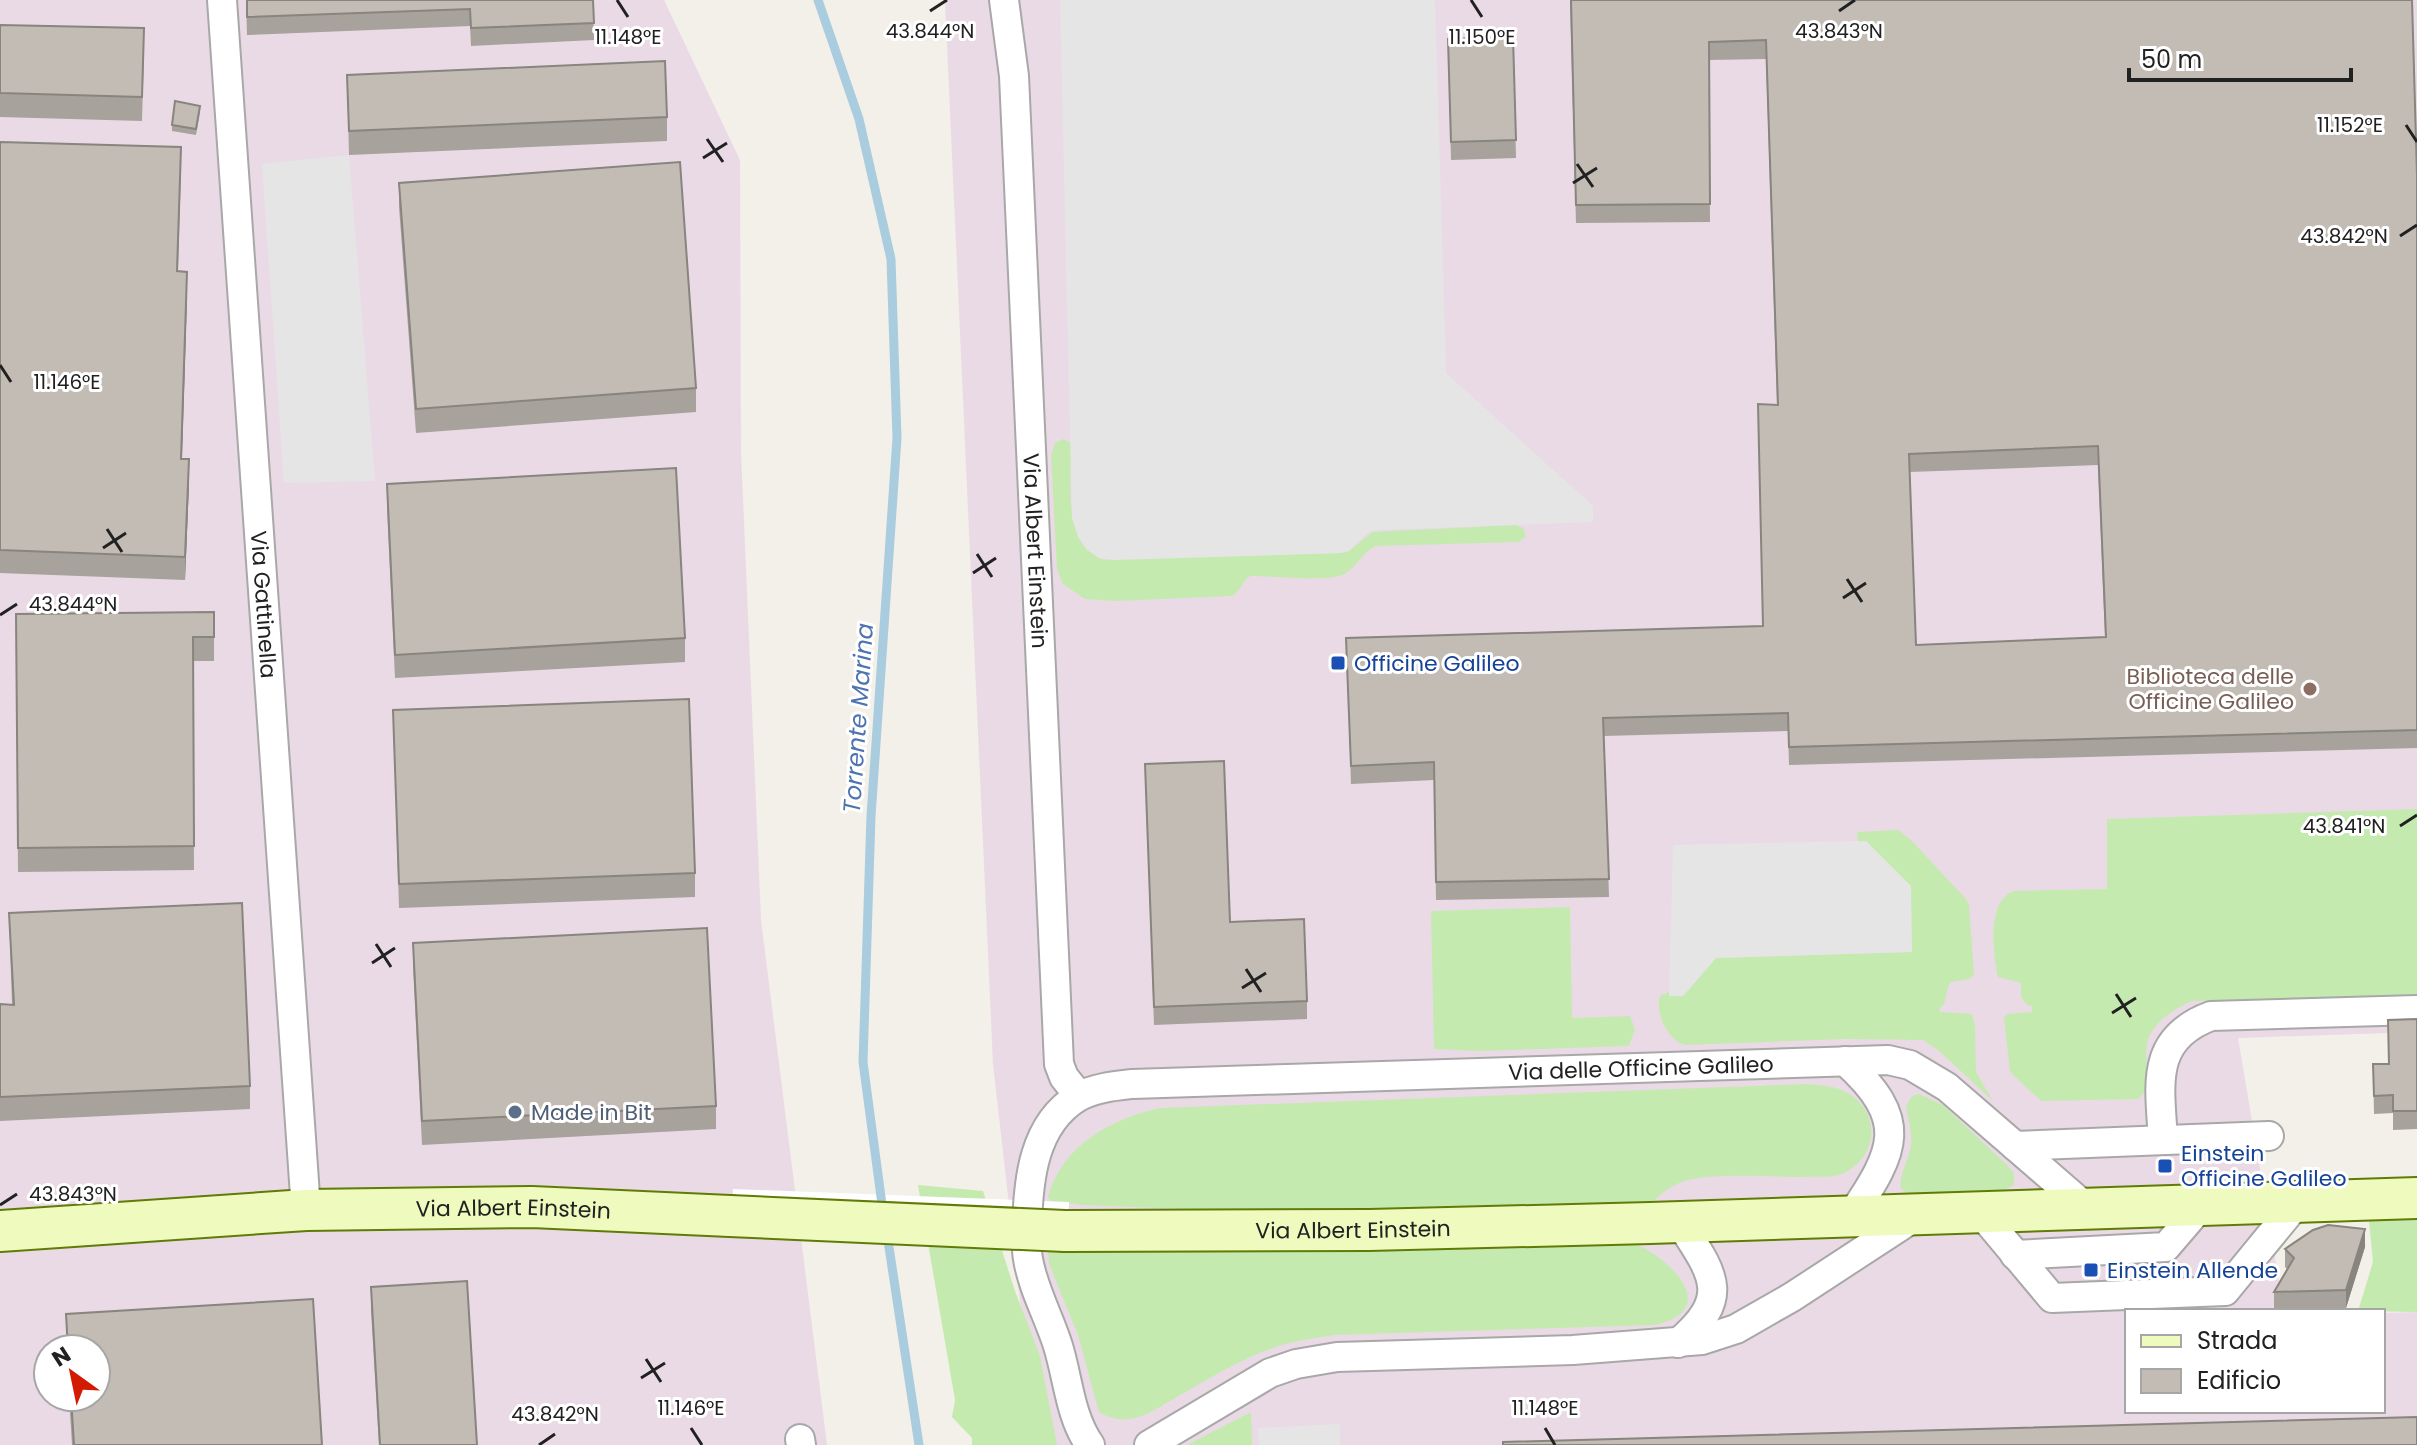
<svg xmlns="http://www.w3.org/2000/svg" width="2417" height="1445" font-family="Poppins,sans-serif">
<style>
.industrial{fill:#eadae5;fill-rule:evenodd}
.grass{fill:#c5eaaf}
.parking{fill:#e5e5e5}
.pier{fill:#fff}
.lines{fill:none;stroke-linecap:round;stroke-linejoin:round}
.stream{stroke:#a9ccde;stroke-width:9}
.street-casing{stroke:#a8a8a8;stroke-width:32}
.secondary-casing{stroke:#607b06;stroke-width:44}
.street{stroke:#fff;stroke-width:28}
.secondary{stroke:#effabe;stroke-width:40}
.secondary-bridge-casing{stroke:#607b06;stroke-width:44;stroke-linecap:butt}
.secondary-bridge{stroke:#effabe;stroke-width:40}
.wall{fill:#a7a29b;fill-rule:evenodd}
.shaded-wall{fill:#88847e}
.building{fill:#c2bcb4;stroke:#88847e;stroke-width:2;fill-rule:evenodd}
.ticks{fill:none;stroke:#212121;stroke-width:3}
.transit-dot{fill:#1a4fb4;stroke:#fff;stroke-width:3}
.education-dot{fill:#8d6e63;stroke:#fff;stroke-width:3}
.service-dot{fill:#5c6f8a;stroke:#fff;stroke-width:3}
.labels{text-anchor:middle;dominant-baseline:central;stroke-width:6;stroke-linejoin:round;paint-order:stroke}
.street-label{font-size:22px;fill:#212121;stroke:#fff}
.transit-label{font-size:22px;fill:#164399;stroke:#fff;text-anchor:start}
.education-label{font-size:22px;fill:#785e54;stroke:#fff;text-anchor:end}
.service-label{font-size:22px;fill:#4e5e75;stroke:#fff;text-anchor:start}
.water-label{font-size:24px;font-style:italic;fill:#4d73b2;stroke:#fff}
.ticks-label{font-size:20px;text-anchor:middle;fill:#212121;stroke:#fff;stroke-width:6;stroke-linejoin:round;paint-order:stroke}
</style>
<rect width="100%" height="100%" fill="#f2f0e8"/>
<path class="industrial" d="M 0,0 L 664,0 L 740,160 L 741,452 L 761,920 L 827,1445 L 0,1445 ZM 48,1349 L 96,1349 L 96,1397 L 48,1397 Z
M 945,0 L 2417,0 L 2417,1032 L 2238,1038 L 2284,1311 L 2127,1311 L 2127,1411 L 2383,1411 L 2383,1313 L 2417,1312 L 2417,1445 L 1043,1445 L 1028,1372 L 993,1064 Z"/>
<path class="grass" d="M 1063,439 L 1071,443 C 1072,483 1061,536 1101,559 L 1341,553 L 1349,551 L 1372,532 L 1516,525 L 1523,528 L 1526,536 L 1519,542 L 1376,546 C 1362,552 1355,570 1342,575 C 1322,582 1273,576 1250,576 C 1242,581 1241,591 1232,596 L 1116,601 L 1085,599 L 1063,584 L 1057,569 L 1051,455 L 1055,443 Z
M 2417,809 L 2417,995 L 2191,1001 C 2176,1009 2159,1018 2151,1033 C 2139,1052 2156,1088 2138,1099 L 2041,1101 L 2010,1072 L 2004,1017 L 2008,1014 L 2032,1012 L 2032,1006 L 2027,1005 L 2021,997 L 2021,983 L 1998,977 C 1993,953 1986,901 2014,891 L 2107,889 L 2107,819 Z
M 1898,830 L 1912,841 L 1966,899 L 1969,905 L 1974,975 L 1969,979 L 1951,982 C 1944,990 1949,1003 1939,1009 L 1940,1012 L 1972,1014 L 1975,1025 L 1976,1072 L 1993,1101 L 1938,1050 L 1923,1040 L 1845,1039 L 1685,1045 C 1667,1040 1655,1013 1660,996 L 1669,992 L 1669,996 L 1683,996 L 1716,958 L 1912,952 L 1866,841 L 1858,842 L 1857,832 Z
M 1570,907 L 1572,1018 L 1630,1016 L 1635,1029 L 1629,1046 L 1478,1051 L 1434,1049 L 1431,911 Z
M 1806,1084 C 1821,1085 1835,1086 1848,1093 C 1880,1112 1879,1154 1846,1172 C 1834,1179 1817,1176 1804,1177 C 1774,1177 1708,1172 1682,1182 C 1670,1186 1660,1194 1652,1203 L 1641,1204 L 1287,1213 L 1083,1205 L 1051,1201 L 1048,1197 C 1062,1145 1111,1119 1160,1108 Z
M 1919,1094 L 1943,1105 L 2007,1165 L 2014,1173 L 2014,1185 L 2001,1191 L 1909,1194 L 1901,1189 C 1898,1176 1909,1160 1911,1145 C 1912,1131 1908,1120 1906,1106 L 1912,1096 Z
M 918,1185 L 983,1191 L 1015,1291 L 1040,1356 L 1057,1445 L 972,1445 L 972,1438 L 952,1417 L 955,1400 Z
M 2417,1218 L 2417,1312 L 2358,1311 L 2373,1262 L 2369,1220 Z
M 1633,1243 C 1670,1257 1723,1310 1655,1325 L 1335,1335 C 1316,1338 1297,1340 1279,1346 C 1235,1360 1190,1391 1149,1413 C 1131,1421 1116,1422 1099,1412 L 1078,1335 L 1049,1264 L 1048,1249 L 1243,1251 Z
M 1251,1412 L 1252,1445 L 1187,1445 Z"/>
<path class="parking" d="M 1060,0 L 1435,0 L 1446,373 L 1593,506 L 1593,522 L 1379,530 L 1367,533 L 1349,551 L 1341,553 L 1115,560 L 1101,559 L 1087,550 L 1078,537 L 1072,518 Z
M 349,155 L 375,481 L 284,483 L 262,164 Z
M 1866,841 L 1911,886 L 1912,952 L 1716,958 L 1683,996 L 1669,996 L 1673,845 Z
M 1340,1424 L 1340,1445 L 1259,1445 L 1258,1428 Z"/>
<path class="pier" d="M 733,1189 L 1069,1202 L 1067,1249 L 731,1237 Z"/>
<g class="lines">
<path class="stream" d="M 818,0 L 859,119 L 891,259 L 897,438 L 871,816 L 863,1062 L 883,1212
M 887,1234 L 919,1445"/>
<g class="street-casing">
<g id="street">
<path id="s1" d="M 222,0 L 306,1210"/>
<path id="s2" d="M 1004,0 L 1014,76 L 1059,1064 L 1064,1077 L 1079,1096"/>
<path d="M 1845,1061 C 1910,1120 1896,1150 1851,1216"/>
<path d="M 2163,1140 C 2160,1086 2149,1039 2211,1016 L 2417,1010"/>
<path d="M 2015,1146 L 2269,1136"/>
<path d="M 1980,1212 L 2052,1298 L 2225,1291 L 2298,1202"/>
<path d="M 2015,1255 L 2166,1247 L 2202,1205"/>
<path d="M 1678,1343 C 1732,1297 1714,1275 1680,1223"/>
<path d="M 800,1439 L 801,1445"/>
<path id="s3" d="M 1090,1445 C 1070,1417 1068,1378 1058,1346 C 1049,1317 1033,1289 1028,1259 C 1026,1249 1027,1238 1027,1228 C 1028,1181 1033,1124 1078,1097 C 1094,1088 1114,1086 1132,1084 L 1888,1060 L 1910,1065 L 1947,1087 L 2088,1209"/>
<path d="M 1149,1445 L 1270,1373 L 1296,1364 L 1337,1357 L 1573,1350 L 1702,1340 L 1736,1329 L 1792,1297 L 1919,1214"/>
</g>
</g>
<g class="secondary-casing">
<g id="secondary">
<path id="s4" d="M 0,1231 L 306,1210 L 532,1207 L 730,1216"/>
<path id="s5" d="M 1065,1231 L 1369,1230 L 1650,1223 L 2417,1198"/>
</g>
</g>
<use href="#street" class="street"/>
<use href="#secondary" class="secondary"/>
<g class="secondary-bridge-casing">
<path id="secondary-bridge" d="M 730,1216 L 1065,1231"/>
</g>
<use href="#secondary-bridge" class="secondary-bridge"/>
</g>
<path class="wall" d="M 246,0 L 593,0 L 594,40 L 471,46 L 470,26 L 247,35 Z
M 1570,0 L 2417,175 L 2417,748 L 1789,765 L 1788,731 L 1604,736 L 1609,897 L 1436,900 L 1434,780 L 1351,784 L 1346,638 L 1763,626 L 1777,405 L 1766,59 L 1709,60 L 1710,222 L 1576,223 ZM 2098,465 L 2105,637 L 1916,645 L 1910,472 Z
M 0,25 L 144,52 L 142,121 L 0,117 Z
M 1513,37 L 1516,158 L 1451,160 L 1448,39 Z
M 347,75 L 667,117 L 667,141 L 349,155 Z
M 200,112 L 196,135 L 172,131 L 172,125 Z
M 0,142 L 181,171 L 178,271 L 187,295 L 182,459 L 189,483 L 185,580 L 0,573 Z
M 399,183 L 696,388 L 696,412 L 416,433 L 399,207 Z
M 387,484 L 685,638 L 685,662 L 395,678 L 387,508 Z
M 214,612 L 214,661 L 193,661 L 194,870 L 18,872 L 16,614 Z
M 393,710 L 695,873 L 695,897 L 399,908 Z
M 1145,764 L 1230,922 L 1307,1001 L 1307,1019 L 1154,1025 Z
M 9,913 L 250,1086 L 250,1109 L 0,1121 L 0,1004 L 12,1005 Z
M 413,943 L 716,1106 L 716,1129 L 422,1145 L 413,966 Z
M 2417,1019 L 2417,1129 L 2393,1130 L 2393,1113 L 2374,1114 L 2373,1064 L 2389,1064 Z
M 2365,1247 L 2346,1308 L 2274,1310 L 2274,1292 L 2287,1269 L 2285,1267 L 2285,1249 Z
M 371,1287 L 477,1445 L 379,1445 L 371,1310 Z
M 66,1314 L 322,1445 L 72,1445 L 69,1397 L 96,1397 L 96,1349 L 66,1349 Z"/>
<path class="shaded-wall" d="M 187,272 L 187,295 L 181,483 L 181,459 Z
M 189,459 L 189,483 L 185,580 L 185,557 Z
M 2365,1229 L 2365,1247 L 2346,1308 L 2346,1290 Z"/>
<path class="building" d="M 247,0 L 593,0 L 594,23 L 471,28 L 470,9 L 247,17 Z
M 1571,0 L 2412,0 L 2417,175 L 2417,730 L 1789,747 L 1788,713 L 1603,718 L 1609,879 L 1436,882 L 1434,762 L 1351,766 L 1346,638 L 1763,626 L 1758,404 L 1778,405 L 1766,40 L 1709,42 L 1710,204 L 1576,205 ZM 2098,446 L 2106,637 L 1916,645 L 1909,454 Z
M 0,25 L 144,28 L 142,97 L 0,93 Z
M 1513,37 L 1516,140 L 1451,142 L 1448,39 Z
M 665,61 L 667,117 L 349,131 L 347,75 Z
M 175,101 L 200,106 L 196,129 L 172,125 Z
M 0,142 L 181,147 L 177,271 L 187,272 L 181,459 L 189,459 L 185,557 L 0,550 Z
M 680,162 L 696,388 L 416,409 L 399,183 Z
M 676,468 L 685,638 L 395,655 L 387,484 Z
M 214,612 L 214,637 L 193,637 L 194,846 L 18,848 L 16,614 Z
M 689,699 L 695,873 L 399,884 L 393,710 Z
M 1224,761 L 1230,922 L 1304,919 L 1307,1001 L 1154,1007 L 1145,764 Z
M 242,903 L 250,1086 L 0,1097 L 0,1004 L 14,1005 L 9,913 Z
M 707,928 L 716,1106 L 422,1121 L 413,943 Z
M 2417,1019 L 2417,1111 L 2393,1111 L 2393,1095 L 2374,1096 L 2373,1064 L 2389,1064 L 2388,1020 Z
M 2328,1225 L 2365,1229 L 2346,1290 L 2274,1292 L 2294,1258 L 2285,1249 L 2313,1230 Z
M 467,1281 L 477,1445 L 380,1445 L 371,1287 Z
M 313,1299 L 322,1445 L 74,1445 L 71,1397 L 96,1397 L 96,1349 L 68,1349 L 66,1314 Z
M 2417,1417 L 2417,1445 L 1503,1445 L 1503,1442 Z"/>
<path class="ticks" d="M 617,0 L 628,17M 1471,0 L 1482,17M 930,11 L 947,0M 1839,11 L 1855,0M 2406,125 L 2417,142M 707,139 L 723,162M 703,158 L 727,143M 1577,164 L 1593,187M 1573,183 L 1597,168M 2400,236 L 2417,225M 0,365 L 11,382M 107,529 L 122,552M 103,548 L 126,533M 977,554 L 992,577M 973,573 L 996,558M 1847,579 L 1862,602M 1843,598 L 1866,583M 0,615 L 17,604M 2400,826 L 2417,815M 376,944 L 391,967M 372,963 L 395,948M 1246,969 L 1261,992M 1242,988 L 1266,973M 2116,994 L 2131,1017M 2112,1013 L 2136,998M 0,1205 L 17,1194M 646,1359 L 661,1382M 641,1378 L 665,1363M 691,1428 L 702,1445M 1545,1428 L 1555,1445M 539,1445 L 555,1434"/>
<g class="transit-dot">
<rect x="1330" y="655" width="16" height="16" rx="4"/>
<rect x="2157" y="1158" width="16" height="16" rx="4"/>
<rect x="2083" y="1262" width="16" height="16" rx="4"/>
</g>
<circle class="education-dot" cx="2310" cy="689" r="8"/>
<circle class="service-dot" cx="515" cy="1112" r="8"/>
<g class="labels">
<g class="street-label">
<text stroke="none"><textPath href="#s2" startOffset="552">Via Albert Einstein</textPath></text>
<text stroke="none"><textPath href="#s1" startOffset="606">Via Gattinella</textPath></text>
<text stroke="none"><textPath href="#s3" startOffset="940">Via delle Officine Galileo</textPath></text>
<text stroke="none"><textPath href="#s4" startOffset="514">Via Albert Einstein</textPath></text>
<text stroke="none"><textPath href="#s5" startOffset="288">Via Albert Einstein</textPath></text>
</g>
<g class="transit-label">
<text x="1354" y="663">Officine Galileo</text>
<text x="2181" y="1153">Einstein<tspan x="2181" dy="25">Officine Galileo</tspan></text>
<text x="2107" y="1270">Einstein Allende</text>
</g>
<g class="education-label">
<text x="2294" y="676">Biblioteca delle<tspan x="2294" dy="25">Officine Galileo</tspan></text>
</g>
<g class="service-label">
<text x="531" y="1112">Made in Bit</text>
</g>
<g class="water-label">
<text transform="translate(858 718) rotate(-86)">Torrente Marina</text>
</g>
</g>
<g class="ticks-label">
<text x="930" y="38">43.844°N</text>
<text x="1839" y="38">43.843°N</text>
<text x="628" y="44">11.148°E</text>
<text x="1482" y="44">11.150°E</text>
<text x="2350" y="132">11.152°E</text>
<text x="2344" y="243">43.842°N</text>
<text x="67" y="389">11.146°E</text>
<text x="73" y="611">43.844°N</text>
<text x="2344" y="833">43.841°N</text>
<text x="73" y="1201">43.843°N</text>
<text x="691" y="1415">11.146°E</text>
<text x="1545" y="1415">11.148°E</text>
<text x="555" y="1421">43.842°N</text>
</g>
<rect x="2125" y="1309" width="260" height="104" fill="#ffffff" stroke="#a6a6a6" stroke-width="2"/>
<rect x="2141" y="1335" width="40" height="12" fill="#effabe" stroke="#a6a6a6" stroke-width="2"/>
<text x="2197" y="1349" font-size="24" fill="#212121">Strada</text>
<rect x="2141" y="1369" width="40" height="24" fill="#c2bcb4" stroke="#a6a6a6" stroke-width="2"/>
<text x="2197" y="1389" font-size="24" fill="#212121">Edificio</text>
<g transform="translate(72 1373) rotate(327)"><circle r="38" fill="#ffffff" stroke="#a6a6a6" stroke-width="2"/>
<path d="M0-6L14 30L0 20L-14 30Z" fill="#d21b01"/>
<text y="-12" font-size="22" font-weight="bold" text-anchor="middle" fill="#212121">N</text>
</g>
<path d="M2129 68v12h222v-12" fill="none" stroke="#212121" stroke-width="4"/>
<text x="2141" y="68" font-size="24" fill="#212121" stroke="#ffffff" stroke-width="6" paint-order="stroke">50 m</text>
</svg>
